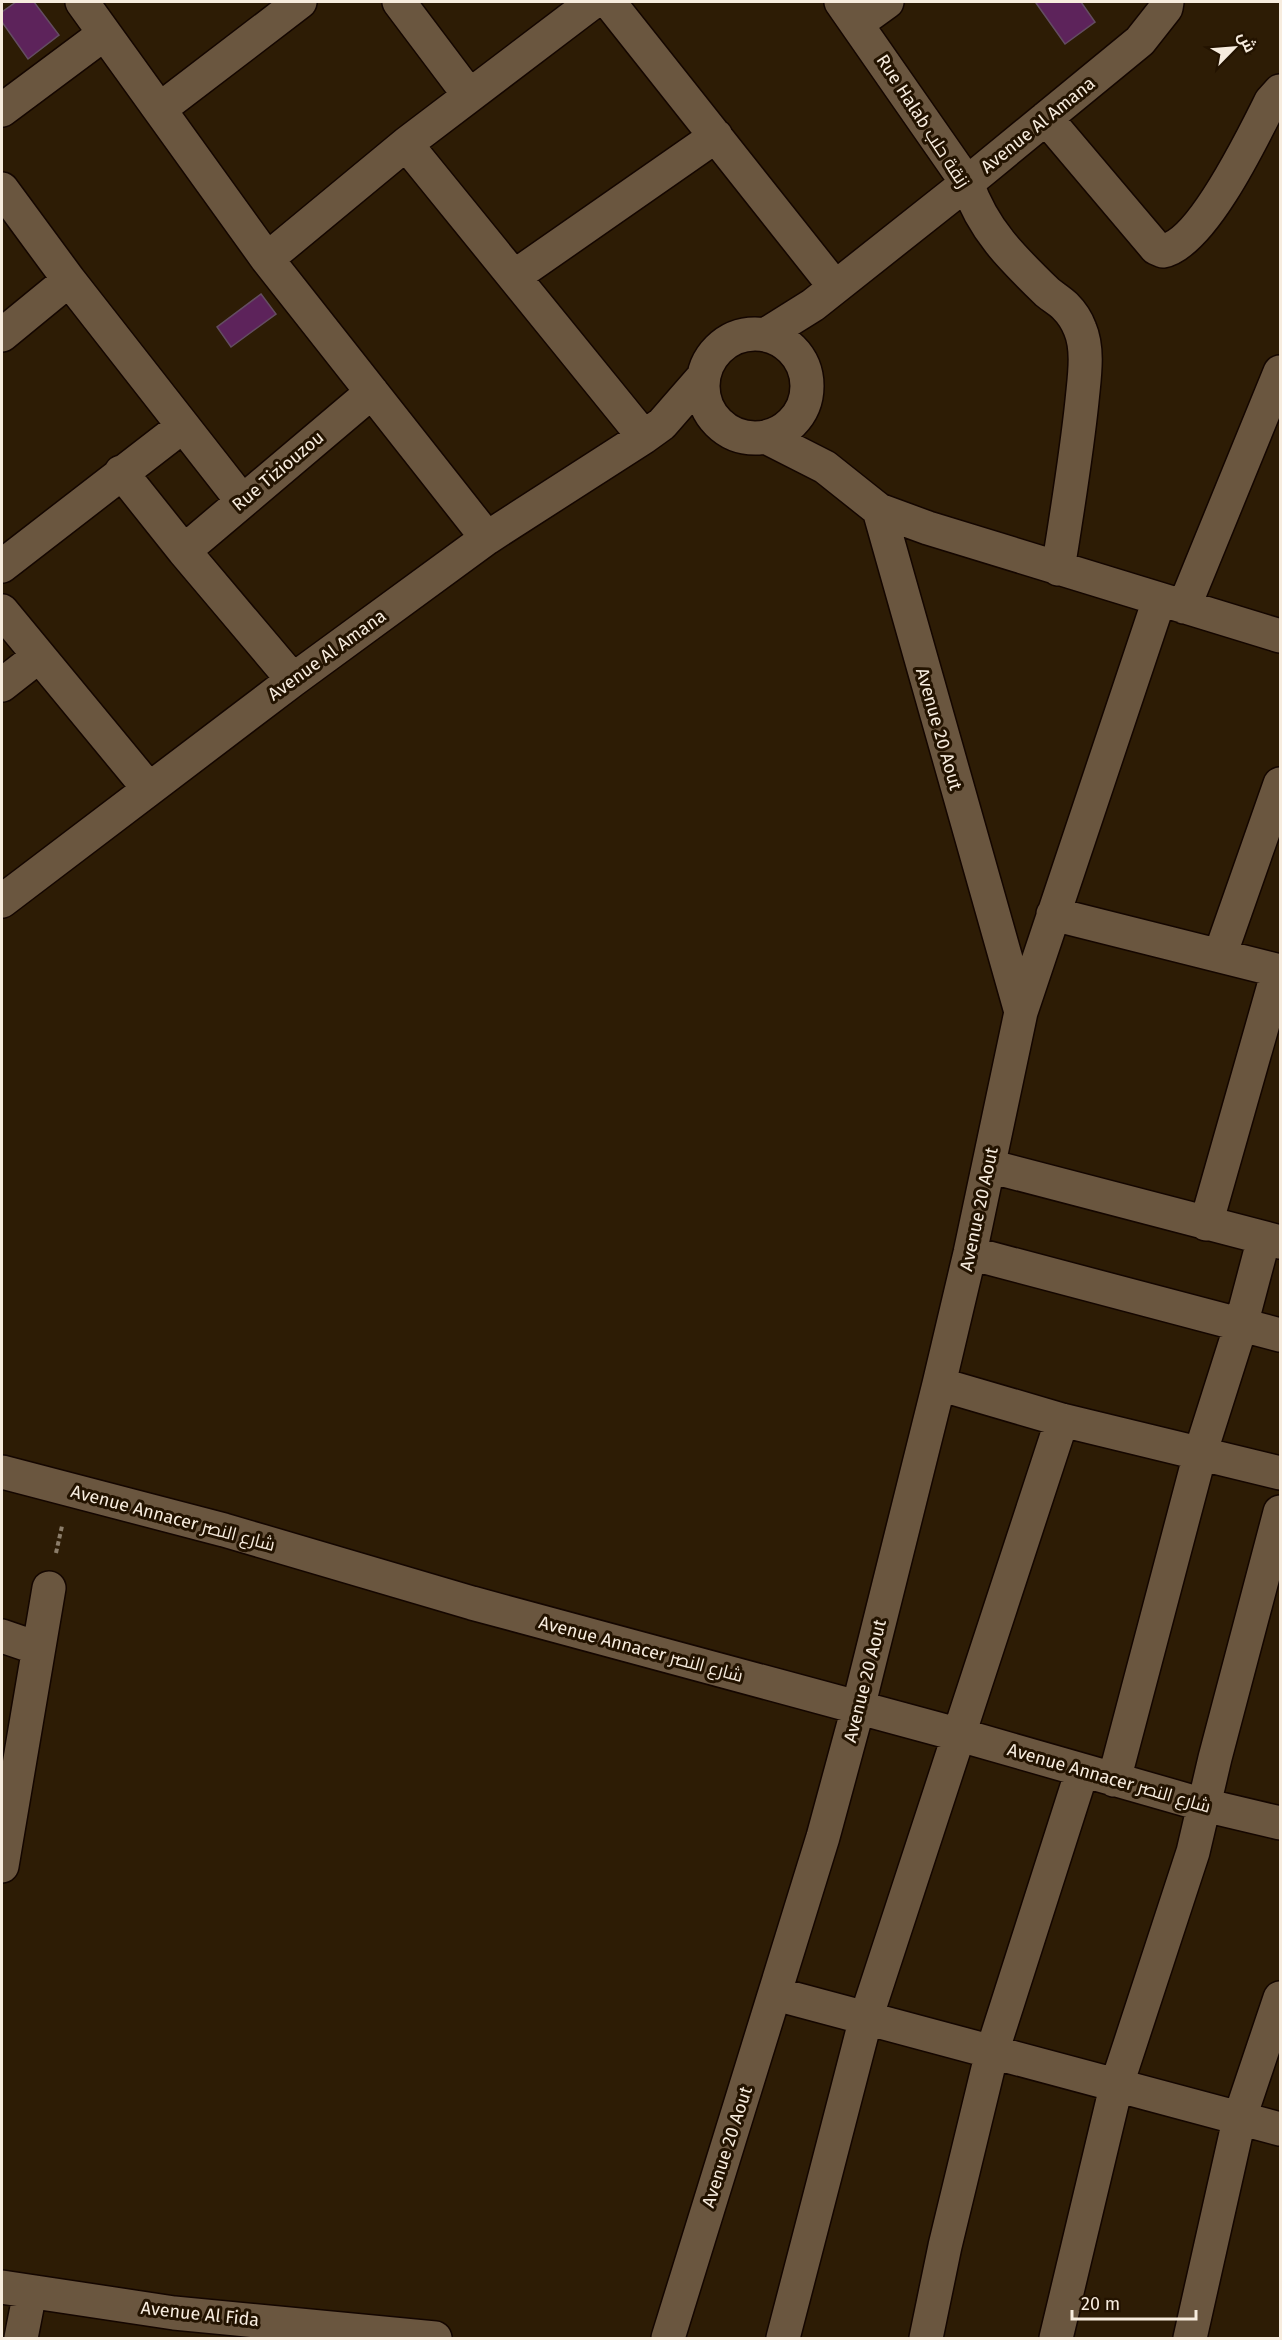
<svg xmlns="http://www.w3.org/2000/svg" width="1282" height="2340" font-family="'Fira Sans',Cairo,sans-serif">
<style>
.building{fill:#5d235b;stroke:#644d62;stroke-width:1.5}
.lines{fill:none;stroke-linecap:round;stroke-linejoin:round}
.minor-casing{stroke:#140600;stroke-width:36}
.path{stroke:#8b7d6a;stroke-width:4;stroke-dasharray:4.5 3;stroke-linecap:butt}
.minor{stroke:#6a563f;stroke-width:33}
.labels{text-anchor:middle;dominant-baseline:central;stroke-width:6;stroke-linejoin:round;paint-order:stroke}
.street-label{font-size:18px;fill:#f7ecde;stroke:#231300}
</style>
<rect width="100%" height="100%" fill="#2d1c05"/>
<path class="building" d="M 16,2 L 34,2 L 59,35 L 28,59 L 2,22 L 2,12 Z
M 1038,2 L 1081,2 L 1095,22 L 1065,44 L 1036,3 Z
M 261,294 L 276,314 L 231,347 L 217,327 Z"/>
<g class="lines">
<g class="minor-casing">
<path id="minor" d="M 82,2 L 267,259 L 487,538
M 399,2 L 469,95
M 609,2 L 835,287
M 841,2 L 967,183 C 983,230 1012,258 1047,292 C 1053,297 1060,301 1065,306 C 1071,312 1077,321 1080,329 C 1089,350 1084,379 1082,401 C 1076,458 1067,513 1058,569
M 858,23 L 887,2
M 160,109 L 300,2
M 2,110 L 104,34
M 1046,118 L 1156,248 L 1163,251 C 1202,244 1254,135 1271,101 L 1280,91
M 406,144 L 644,437
M 2,189 L 69,280 L 242,501
M 267,259 L 406,144 L 593,2
M 515,276 L 716,136
M703 386a52 52 0 1 1 104 0a52 52 0 1 1-104 0Z
M 2,335 L 69,280
M 765,335 L 813,305 L 967,183 L 1140,41 L 1166,8 L 1167,2
M 766,437 L 825,467 L 879,510 L 1021,1012
M 121,472 L 184,551 L 293,680
M 879,510 L 928,528 L 1280,636
M 184,551 L 372,392
M 2,566 L 183,426
M 1184,607 L 1280,372
M 2,611 L 149,789
M 2,685 L 39,656
M 2,901 L 293,680 L 487,538 L 644,437 L 662,424 L 703,377
M 1053,914 L 1280,971
M 1220,955 L 1280,784
M 989,1166 L 1280,1242
M 1206,1224 L 1278,971
M 970,1253 L 1280,1335
M 939,1384 L 1062,1420 L 1280,1473
M 2,1472 L 224,1530 L 472,1603 L 960,1735 L 1204,1805 L 1280,1823
M 2,1636 L 37,1648
M 1114,1780 L 1200,1454 L 1241,1325 L 1264,1238
M 2,1866 L 49,1588
M 776,1994 L 1280,2129
M 2,2287 L 174,2313 L 435,2338
M 21,2338 L 30,2292
M 668,2338 L 823,1837 L 858,1708 L 939,1384 L 970,1253 L 1021,1012 L 1159,600
M 783,2338 L 866,2018 L 1062,1420
M 926,2338 L 945,2246 L 992,2052 L 1082,1771
M 1056,2338 L 1116,2087 L 1193,1852 L 1215,1758 L 1280,1512
M 1190,2338 L 1239,2120 L 1280,1998"/>
</g>
<path class="path" d="M 56,1553 L 62,1526"/>
<use href="#minor" class="minor"/>
</g>
<g class="labels">
<g class="street-label">
<text transform="translate(923 121) rotate(57)">Rue Halab زنقة حلب</text>
<text transform="translate(1038 125) rotate(-39)">Avenue Al Amana</text>
<text transform="translate(278 471) rotate(-40)">Rue Tiziouzou</text>
<text transform="translate(327 655) rotate(-36)">Avenue Al Amana</text>
<text transform="translate(939 729) rotate(74)">Avenue 20 Aout</text>
<text transform="translate(979 1209) rotate(-78)">Avenue 20 Aout</text>
<text transform="translate(173 1518) rotate(15)">Avenue Annacer شارع النصر</text>
<text transform="translate(641 1649) rotate(15)">Avenue Annacer شارع النصر</text>
<text transform="translate(865 1681) rotate(-76)">Avenue 20 Aout</text>
<text transform="translate(1109 1778) rotate(16)">Avenue Annacer شارع النصر</text>
<text transform="translate(727 2147) rotate(-72)">Avenue 20 Aout</text>
<text transform="translate(200 2314) rotate(6)">Avenue Al Fida</text>
</g>
</g>
<rect width="1282" height="2340" fill="none" stroke="#f7ecde" stroke-width="6"/>
<g transform="translate(1234 48) rotate(65)" stroke="#231300" stroke-width="4.5" paint-order="stroke">
<path d="M0-4.5L10 22L0 15L-10 22Z" fill="#f7ecde"/>
<text y="-9" font-size="16" font-weight="bold" text-anchor="middle" fill="#f7ecde">ش</text>
</g>
<path d="M1072 2310v9h124v-9" fill="none" stroke="#f7ecde" stroke-width="3"/>
<text x="1081" y="2310" font-size="18" fill="#f7ecde" stroke="#231300" stroke-width="4.5" paint-order="stroke">20 m</text>
</svg>
